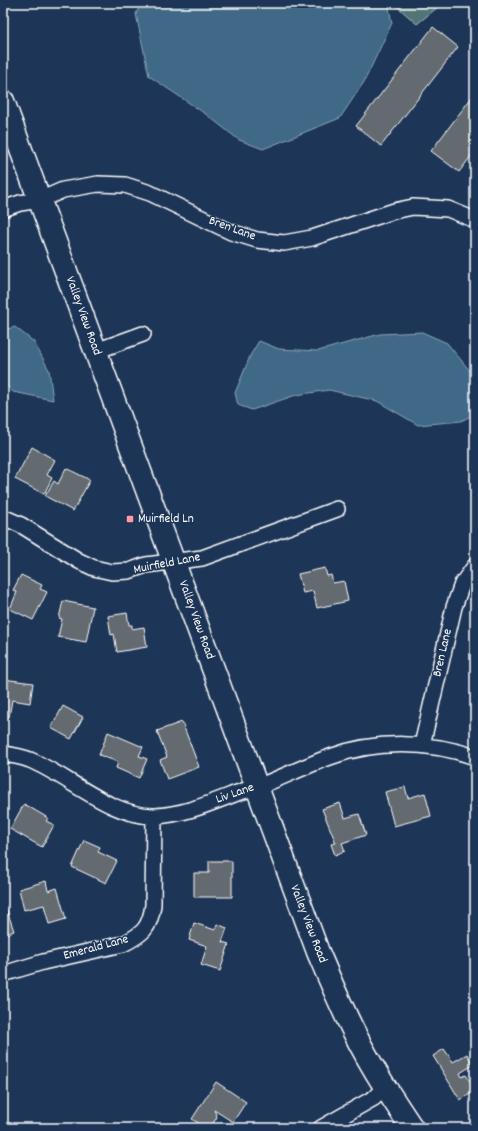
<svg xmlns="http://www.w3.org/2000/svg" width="478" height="1131" font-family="Dekko,sans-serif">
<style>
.green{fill:#507577;stroke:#a8babb}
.water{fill:#406988;stroke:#8ca5b8}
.building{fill:#646a6f;stroke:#fff}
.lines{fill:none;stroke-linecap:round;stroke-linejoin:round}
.street-casing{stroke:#fff;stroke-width:18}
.secondary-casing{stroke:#fff;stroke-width:25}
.street{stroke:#1d3557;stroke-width:15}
.secondary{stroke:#1d3557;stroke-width:22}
.poi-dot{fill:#ff9aa2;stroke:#1d3557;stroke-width:1.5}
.labels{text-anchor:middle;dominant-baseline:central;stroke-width:3;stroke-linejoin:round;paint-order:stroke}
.street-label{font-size:13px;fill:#fff;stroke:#1d3557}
.poi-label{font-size:13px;fill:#fff;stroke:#1d3557;text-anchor:start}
</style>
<rect width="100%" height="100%" fill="#1d3557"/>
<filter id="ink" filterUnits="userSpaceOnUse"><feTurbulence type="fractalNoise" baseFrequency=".025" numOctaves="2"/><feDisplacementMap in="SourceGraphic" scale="8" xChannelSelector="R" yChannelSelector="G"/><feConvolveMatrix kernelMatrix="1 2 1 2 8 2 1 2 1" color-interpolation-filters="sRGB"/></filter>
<g filter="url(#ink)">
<path class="green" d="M 393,3 L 443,3 L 417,24 Z"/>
<path class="water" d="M 141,3 L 388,3 L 392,23 L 364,82 L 340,118 L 263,149 L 239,140 L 207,115 L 149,76 L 136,14 Z
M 15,327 L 34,342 L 49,370 L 53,400 L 13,392 L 3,382 L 3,330 Z
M 422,332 L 447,343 L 475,377 L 475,414 L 461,421 L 418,425 L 377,401 L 329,390 L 296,395 L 252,410 L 238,405 L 235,393 L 251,354 L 259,341 L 279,349 L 318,351 L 380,334 Z"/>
<path class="building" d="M 433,27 L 458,47 L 381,146 L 356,126 Z
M 475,93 L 475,151 L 459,172 L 431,151 Z
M 32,447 L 55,460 L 47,475 L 52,478 L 44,494 L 15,479 Z
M 66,468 L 90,480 L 73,511 L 45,496 L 54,481 L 58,484 Z
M 325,568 L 327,576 L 331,575 L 333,583 L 344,581 L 348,601 L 317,608 L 313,591 L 303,593 L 298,574 Z
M 21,575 L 42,585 L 40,589 L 47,592 L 33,620 L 10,609 L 17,592 L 13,590 Z
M 63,601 L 93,607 L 86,642 L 58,637 L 62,619 L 59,618 Z
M 127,613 L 129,625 L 132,625 L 132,629 L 144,627 L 147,647 L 117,652 L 114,634 L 111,635 L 108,616 Z
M 3,679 L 33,683 L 30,703 L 12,700 L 9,717 L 3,716 Z
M 63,706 L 83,717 L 71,739 L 51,728 Z
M 182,722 L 199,767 L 167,779 L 160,760 L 167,757 L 157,731 Z
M 108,732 L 143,747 L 139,756 L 147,759 L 139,778 L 116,768 L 118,762 L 99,755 Z
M 405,787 L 408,798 L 425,793 L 431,816 L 394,826 L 385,792 Z
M 340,803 L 345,818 L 359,814 L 366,835 L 342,843 L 345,851 L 335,855 L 331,844 L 336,843 L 322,809 Z
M 24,804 L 48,818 L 46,821 L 54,825 L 42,847 L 10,829 Z
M 84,840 L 100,847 L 98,852 L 117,861 L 106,883 L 72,867 Z
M 209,861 L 232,861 L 232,897 L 194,897 L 194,873 L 209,873 Z
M 46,881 L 48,891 L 57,888 L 66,919 L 49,924 L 44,905 L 24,910 L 19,889 Z
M 3,899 L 14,931 L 3,935 Z
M 194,923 L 215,930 L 217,924 L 227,928 L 222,942 L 229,944 L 220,971 L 201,965 L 207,946 L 189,940 Z
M 444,1049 L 453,1062 L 467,1054 L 473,1065 L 460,1073 L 462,1077 L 466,1075 L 475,1089 L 475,1091 L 460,1100 L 433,1056 Z
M 216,1082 L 246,1102 L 233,1122 L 214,1110 L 217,1117 L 210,1128 L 206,1128 L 192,1119 Z"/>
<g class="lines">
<g class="street-casing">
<path id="street" d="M 3,209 L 20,203 L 40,200 L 63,190 L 98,184 L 125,185 L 150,193 L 231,232 L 257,240 L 284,243 L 312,238 L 394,211 L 413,207 L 448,209 L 475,220
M 96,351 L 143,334
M 3,517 L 21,525 L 79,561 L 94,568 L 112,572 L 129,571 L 146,565 L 202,558 L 337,509
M 422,745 L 454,607 L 462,584 L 475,566
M 3,754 C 11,755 22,757 30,760 C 69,776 111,817 155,816 C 183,815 211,803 237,793 C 243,791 250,789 257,787 C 281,778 305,766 330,757 C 376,740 429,741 475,757
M 3,974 L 43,962 L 123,944 C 143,934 150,928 153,905 L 154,816
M 321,1128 L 374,1098 L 385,1087"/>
</g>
<g class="secondary-casing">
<path id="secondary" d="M 3,101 L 318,952 C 330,980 342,1009 356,1036 C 372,1068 392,1098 412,1128"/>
</g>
<use href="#street" class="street"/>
<use href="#secondary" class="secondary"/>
</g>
</g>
<rect class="poi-dot" x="126" y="515" width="8" height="8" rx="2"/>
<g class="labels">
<g class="street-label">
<text transform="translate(232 229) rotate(20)">Bren Lane</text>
<text transform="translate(83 316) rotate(70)">Valley View Road</text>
<text transform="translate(167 564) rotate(-11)">Muirfield Lane</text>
<text transform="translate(196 620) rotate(70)">Valley View Road</text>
<text transform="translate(443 653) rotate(-77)">Bren Lane</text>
<text transform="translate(235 794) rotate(-19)">Liv Lane</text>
<text transform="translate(308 924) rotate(69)">Valley View Road</text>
<text transform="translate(96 948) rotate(-15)">Emerald Lane</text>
</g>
<g class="poi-label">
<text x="138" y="519">Muirfield Ln</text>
</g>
</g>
<rect width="478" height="1131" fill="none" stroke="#1d3557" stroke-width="16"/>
<rect x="8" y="8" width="462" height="1115" fill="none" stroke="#fff" stroke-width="1.5" filter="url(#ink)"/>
</svg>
